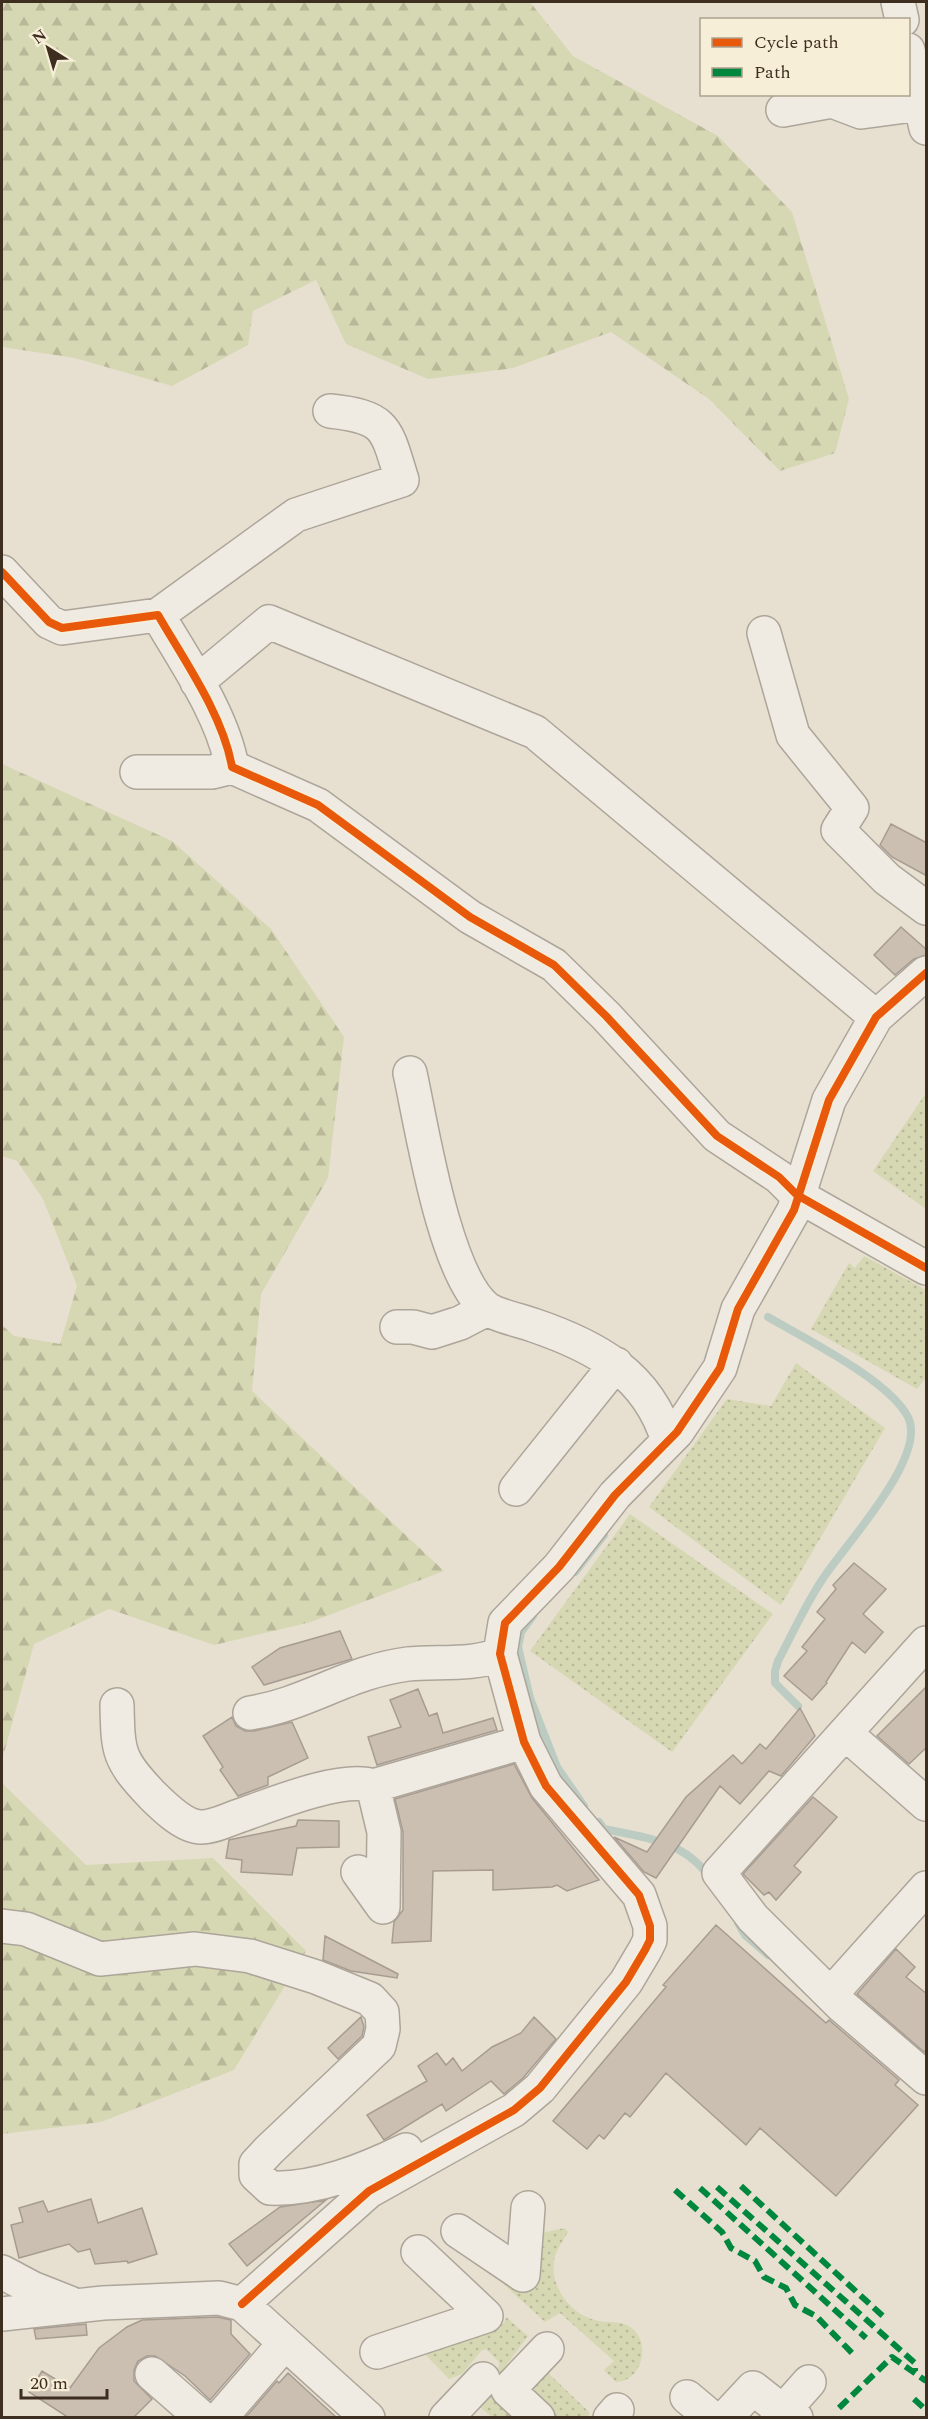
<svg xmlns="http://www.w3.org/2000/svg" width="928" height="2419" font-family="Spectral,serif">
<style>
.green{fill:url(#green-dots)}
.forest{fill:url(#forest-firs)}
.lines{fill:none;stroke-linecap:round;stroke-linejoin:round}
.stream{stroke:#bcccc2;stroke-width:8}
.building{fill:#cbbfb2;stroke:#a89c90;stroke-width:1.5}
.minor-casing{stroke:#ada599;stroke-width:36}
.minor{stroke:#efebe3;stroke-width:33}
.quiet{stroke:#00873e;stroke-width:6;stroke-dasharray:12 6;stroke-linecap:butt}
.cycleway-casing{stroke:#f7eed8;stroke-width:11}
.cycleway{stroke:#e8590c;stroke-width:8}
</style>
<defs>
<pattern id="green-dots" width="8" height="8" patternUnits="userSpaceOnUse" patternTransform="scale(1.5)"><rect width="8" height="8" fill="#d6d7b3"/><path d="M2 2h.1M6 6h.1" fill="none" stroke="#b9b99a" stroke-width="1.8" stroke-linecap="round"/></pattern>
<pattern id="forest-firs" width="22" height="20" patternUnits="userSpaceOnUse" patternTransform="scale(1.5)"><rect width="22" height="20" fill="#d6d7b3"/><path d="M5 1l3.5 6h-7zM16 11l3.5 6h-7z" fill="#b9b99a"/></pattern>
</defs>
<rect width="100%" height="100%" fill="#e7e0d1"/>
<path class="green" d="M 926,1093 L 926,1209 L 873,1171 Z
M 864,1256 L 926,1290 L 926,1378 L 917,1389 L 811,1329 L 849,1263 L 855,1268 Z
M 796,1363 L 885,1428 L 781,1605 L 649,1507 L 727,1399 L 771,1406 Z
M 630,1514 L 773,1614 L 672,1752 L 530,1651 Z
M 565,2228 L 568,2232 C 563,2241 555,2251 554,2261 C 550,2286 570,2314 595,2320 C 608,2324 623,2319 634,2330 C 651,2347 640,2382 616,2382 L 604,2370 L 614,2361 L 560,2313 L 545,2322 L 474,2257 L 527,2289 L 536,2234 Z
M 506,2317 L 528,2336 L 498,2376 L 542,2417 L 492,2417 L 470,2399 L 499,2366 L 499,2362 L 486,2349 L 481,2351 L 462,2374 L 449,2379 L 422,2351 L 504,2323 Z
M 545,2370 L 589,2412 L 589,2417 L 553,2417 L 525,2383 Z"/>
<path class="forest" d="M 2,2 L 530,2 L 573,56 L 718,136 L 792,212 L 849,399 L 835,453 L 780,471 L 709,399 L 611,332 L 513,368 L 428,379 L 346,344 L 316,280 L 253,311 L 248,345 L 172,386 L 75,358 L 2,347 Z
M 2,764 L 172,841 L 271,929 L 344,1037 L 328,1178 L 261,1294 L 252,1391 L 444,1571 L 311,1622 L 214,1645 L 109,1609 L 34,1644 L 2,1760 L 2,1325 L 14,1336 L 60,1344 L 77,1286 L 43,1199 L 17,1161 L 2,1156 Z
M 2,1783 L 86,1865 L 213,1858 L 306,1951 L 234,2070 L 101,2122 L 2,2134 Z"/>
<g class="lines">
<path class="stream" d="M 768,1317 C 804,1338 889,1380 908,1417 C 928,1456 846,1544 824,1577 C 806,1603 793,1633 778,1661 L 775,1671 L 775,1683 L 798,1706
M 575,1572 L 604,1535
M 533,1616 L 521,1632 L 518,1647 L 530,1698 L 557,1767 L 584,1806
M 599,1822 L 604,1829 C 644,1837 685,1841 709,1877
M 738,1923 L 745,1935 L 768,1955"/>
</g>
<path class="building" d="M 891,824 L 927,843 L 927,876 L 892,857 L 880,845 Z
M 901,927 L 927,950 L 927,955 L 914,959 L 895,975 L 874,955 Z
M 854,1563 L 886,1589 L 863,1614 L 883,1632 L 865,1653 L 852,1642 L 826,1682 L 827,1683 L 812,1700 L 784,1676 L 807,1651 L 802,1647 L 825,1619 L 817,1612 L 836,1589 L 833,1585 Z
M 340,1631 L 352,1659 L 264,1685 L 252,1667 L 280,1648 Z
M 927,1686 L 927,1747 L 909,1764 L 877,1736 Z
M 418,1689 L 429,1716 L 437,1713 L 443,1733 L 493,1718 L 497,1730 L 377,1765 L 368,1737 L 401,1727 L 390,1700 Z
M 800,1708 L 815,1736 L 781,1776 L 769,1771 L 740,1804 L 720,1786 L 656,1878 L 644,1872 L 614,1837 L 647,1852 L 686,1797 L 733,1755 L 742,1764 L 760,1744 L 766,1749 Z
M 232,1717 L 236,1726 L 245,1731 L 254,1731 L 292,1722 L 308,1758 L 268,1777 L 268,1785 L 238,1796 L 220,1770 L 223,1767 L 203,1736 Z
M 514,1764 L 532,1798 L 599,1880 L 567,1891 L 557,1885 L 552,1887 L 493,1890 L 493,1870 L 433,1871 L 431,1941 L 392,1943 L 394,1922 L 403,1910 L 403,1832 L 395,1799 Z
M 813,1797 L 837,1817 L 794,1866 L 801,1872 L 776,1900 L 769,1892 L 764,1895 L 743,1874 Z
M 298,1820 L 339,1821 L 339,1847 L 297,1848 L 292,1875 L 241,1872 L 242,1860 L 226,1858 L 229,1840 L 296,1826 Z
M 716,1925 L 826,2023 L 829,2020 L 899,2080 L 895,2085 L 918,2105 L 836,2196 L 760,2128 L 746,2145 L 666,2073 L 630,2117 L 625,2113 L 604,2139 L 599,2135 L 587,2149 L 553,2121 L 666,1987 L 663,1985 Z
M 325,1936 L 398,1974 L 397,1978 L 351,1971 L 323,1960 Z
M 896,1949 L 915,1967 L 906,1977 L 927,1994 L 927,2049 L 924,2052 L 857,1994 Z
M 361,2017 L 364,2027 L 362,2036 L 338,2059 L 328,2048 Z
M 534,2017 L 556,2039 L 523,2078 L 504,2094 L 491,2081 L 446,2111 L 442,2104 L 384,2140 L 367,2115 L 427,2081 L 418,2066 L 437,2053 L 446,2065 L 453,2058 L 462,2071 L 492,2047 L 521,2033 Z
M 91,2199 L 98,2223 L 142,2208 L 157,2254 L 128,2263 L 127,2261 L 95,2264 L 90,2249 L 78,2252 L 69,2244 L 19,2258 L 11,2225 L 23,2222 L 19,2208 L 43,2201 L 48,2212 Z
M 326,2200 L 247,2266 L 229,2244 L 280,2207 Z
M 217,2317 L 231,2320 L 231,2334 L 250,2354 L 210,2400 L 185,2376 L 155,2356 L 147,2356 L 138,2361 L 134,2370 L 134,2381 L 152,2399 L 133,2418 L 69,2418 L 29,2392 L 42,2371 L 70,2388 L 99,2348 L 127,2327 L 142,2320 Z
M 86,2324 L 87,2335 L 36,2339 L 34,2329 Z
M 288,2373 L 337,2418 L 245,2418 L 277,2381 L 279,2383 Z"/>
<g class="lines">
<g class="minor-casing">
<path id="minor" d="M 898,2 L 902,20
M 908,50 L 926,128
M 783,110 L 832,101 L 861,112 L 921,104
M 2,572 L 49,622 L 62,628 L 158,615 C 184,660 223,715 232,767 L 318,805 L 470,917 L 554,965 L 606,1016 L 717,1136 L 779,1177 L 797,1195 L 926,1268
M 158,615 L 296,515 L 402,480 C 386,429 388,417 330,411
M 764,633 L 793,735 L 852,808 L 838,830 L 887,879 L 926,908
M 197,682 L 269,622 L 535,732 L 876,1017
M 137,772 L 212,772 L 232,767
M 410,1073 C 422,1128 444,1273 486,1308 C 495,1315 522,1321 533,1325 C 595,1346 648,1374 668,1441
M 397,1327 L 413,1327 L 432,1332 L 460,1323 L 487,1309
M 516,1489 L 616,1364
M 926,1643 L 845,1733 L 926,1804
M 117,1705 C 118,1753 118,1759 152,1795 C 163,1806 184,1827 201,1827 C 213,1827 225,1821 236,1817 C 268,1806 342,1775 373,1786 L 524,1742
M 250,1713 C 305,1705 350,1671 408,1664 C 436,1661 475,1666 500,1654
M 845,1733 L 719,1873 L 753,1918 L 841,2005 L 926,2078
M 358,1872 L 383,1907 L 384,1832 L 373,1786
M 2,1926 L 26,1929 L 100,1959 L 195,1949 L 250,1956 L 316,1977 L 370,1999 L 382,2012 L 383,2029 L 379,2046 L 269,2150 L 256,2164 L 256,2175 L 270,2188 C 316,2190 365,2170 406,2150
M 831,1994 L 926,1888
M 458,2231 L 523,2275 L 528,2208
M 2,2272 L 32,2288 L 70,2303
M 242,2304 L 369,2191 L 514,2110 L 540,2088 L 626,1982 L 645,1950 L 650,1940 L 650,1926 L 639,1895 L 546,1786 L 524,1742 L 500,1654 L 505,1623 L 559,1567 L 615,1495 L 677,1432 L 720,1368 L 738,1309 L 794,1210 L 829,1100 L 876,1017 L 926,973
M 2,2314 L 103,2303 L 219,2298 L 242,2304 L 368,2418
M 377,2352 L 486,2316 L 418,2252
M 152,2374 L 202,2418
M 687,2397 L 712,2418
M 220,2418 L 285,2343
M 446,2418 L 483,2379
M 538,2418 L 508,2390 L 547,2349
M 610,2418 L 617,2410
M 725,2418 L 753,2388 L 772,2403 L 796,2418
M 777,2418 L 809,2382"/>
</g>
<use href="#minor" class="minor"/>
<path class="quiet" d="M 741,2186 L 885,2318
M 717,2187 L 915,2363 L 915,2371
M 700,2188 L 866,2338
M 675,2190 L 722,2232 L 731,2248 L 755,2261 L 764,2277 L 786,2288 L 795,2305 L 816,2316 L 852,2353
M 914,2399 L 926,2410
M 839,2408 L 892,2357 L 926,2381"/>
<g class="cycleway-casing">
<path id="cycleway" d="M 2,572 L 49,622 L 62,628 L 158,615 C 184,660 223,715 232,767 L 318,805 L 470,917 L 554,965 L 606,1016 L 717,1136 L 779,1177 L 797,1195 L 926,1268
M 242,2304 L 369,2191 L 514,2110 L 540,2088 L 626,1982 L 645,1950 L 650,1940 L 650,1926 L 639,1895 L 546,1786 L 524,1742 L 500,1654 L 505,1623 L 559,1567 L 615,1495 L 677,1432 L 720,1368 L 738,1309 L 794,1210 L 829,1100 L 876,1017 L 926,973"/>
</g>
<use href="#cycleway" class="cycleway"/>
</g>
<rect width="928" height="2419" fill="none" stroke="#3d2e20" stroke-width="6"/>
<rect x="700" y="18" width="210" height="78" fill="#f7eed8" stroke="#ada18e" stroke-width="1.5"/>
<rect x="712" y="38" width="30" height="9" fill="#e8590c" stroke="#ada18e" stroke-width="1.5"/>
<text x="754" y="48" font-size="18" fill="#3d2e20">Cycle path</text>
<rect x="712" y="68" width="30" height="9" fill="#00873e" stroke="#ada18e" stroke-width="1.5"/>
<text x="754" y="78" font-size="18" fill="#3d2e20">Path</text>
<g transform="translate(48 48) rotate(323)" stroke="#f7eed8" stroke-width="4.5" paint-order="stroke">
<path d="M0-4.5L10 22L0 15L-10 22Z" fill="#3d2e20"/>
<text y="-9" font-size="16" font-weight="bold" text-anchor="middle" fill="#3d2e20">N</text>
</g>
<path d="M21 2389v9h86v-9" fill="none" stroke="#3d2e20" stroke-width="3"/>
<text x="30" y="2389" font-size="18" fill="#3d2e20" stroke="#f7eed8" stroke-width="4.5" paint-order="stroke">20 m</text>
</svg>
